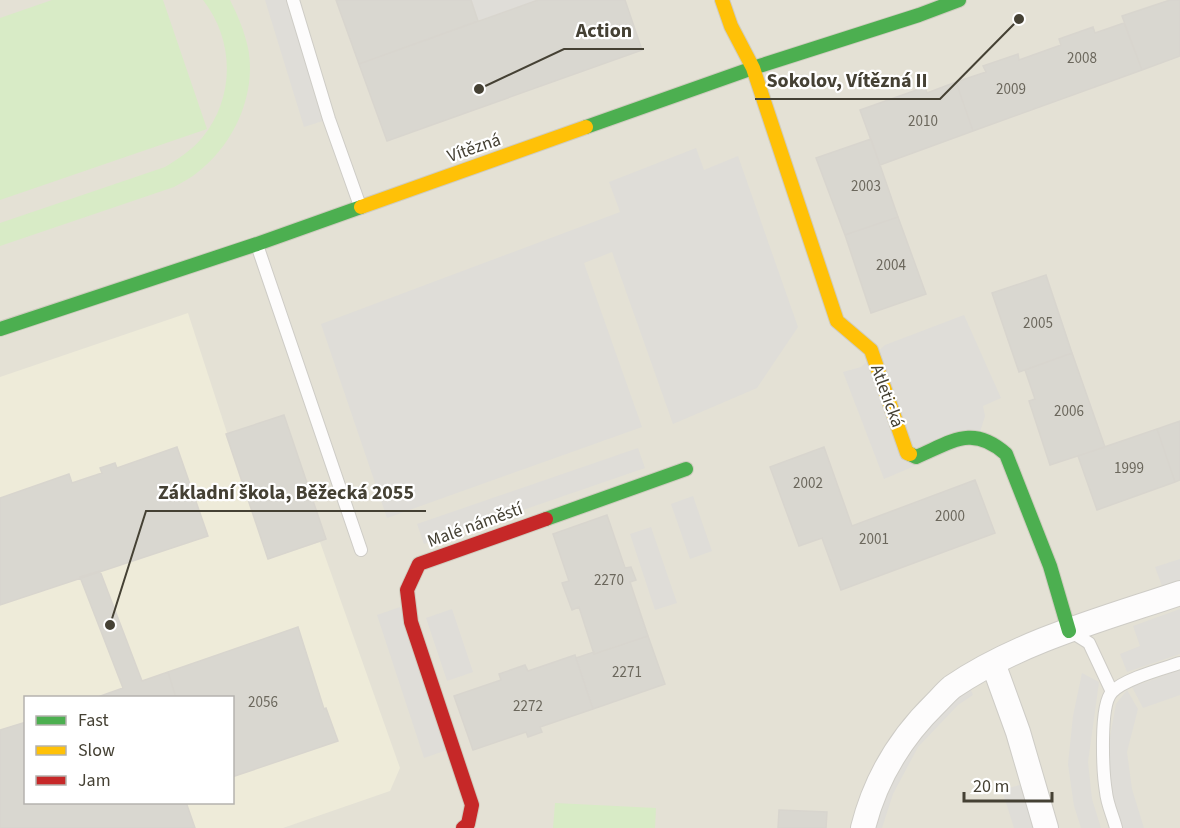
<svg xmlns="http://www.w3.org/2000/svg" width="1180" height="828" font-family="'Source Sans 3',sans-serif">
<style>
.residential{fill:#e4e1d5;fill-rule:evenodd}
.education{fill:#eeebd9;fill-rule:evenodd}
.green{fill:#d8ebc6}
.parking{fill:#dfddd8}
.building{fill:#d9d7d0;stroke:#d8d5ce;stroke-width:1.5}
.lines{fill:none;stroke-linecap:round;stroke-linejoin:round}
.lane-casing{stroke:#ceccc6;stroke-width:14}
.street-casing{stroke:#ceccc6;stroke-width:26}
.fast-casing{stroke:#cfccbf;stroke-width:16}
.slow-casing{stroke:#cfccbf;stroke-width:16}
.jam-casing{stroke:#cfccbf;stroke-width:16}
.lane{stroke:#fdfcfc;stroke-width:12}
.street{stroke:#fdfcfc;stroke-width:24}
.fast{stroke:#4caf50;stroke-width:14}
.slow{stroke:#ffc107;stroke-width:14}
.jam{stroke:#c62828;stroke-width:14}
.labels{text-anchor:middle;dominant-baseline:central;stroke-width:4.5;stroke-linejoin:round;paint-order:stroke}
.number-label{font-size:15px;fill:#6b675c}
.street-label{font-size:18px;fill:#454134;stroke:#fff}
.leader{fill:none;stroke:#454134;stroke-width:2}
.callout-dot{fill:#454134;stroke:#fff;stroke-width:2}
.callout-label{font-size:20px;text-anchor:middle;font-weight:bold;fill:#454134;stroke:#fff;stroke-width:4.5;stroke-linejoin:round;paint-order:stroke}
</style>
<rect width="100%" height="100%" fill="#f0eee8"/>
<path class="residential" d="M 0,0 L 1180,0 L 1180,828 L 0,828 ZM 26,698 L 232,698 L 232,802 L 26,802 Z"/>
<path class="education" d="M 188,313 L 268,559 L 320,542 L 400,768 L 390,791 L 283,828 L 0,828 L 0,377 ZM 26,698 L 232,698 L 232,802 L 26,802 Z"/>
<path class="green" d="M 52,0 L 163,0 L 207,129 L 0,200 L 0,18 Z
M 203,0 L 230,0 C 238,16 244,30 248,48 C 257,94 234,144 198,172 C 191,178 182,182 174,187 L 0,246 L 0,223 L 165,167 C 178,159 192,150 202,138 C 235,98 235,41 203,0 Z
M 555,803 L 656,808 L 655,828 L 553,828 Z"/>
<path class="parking" d="M 265,0 L 293,0 L 329,119 L 304,127 Z
M 471,0 L 538,0 L 478,21 Z
M 696,148 L 704,170 L 738,156 L 798,327 L 757,388 L 673,424 L 612,252 L 584,263 L 642,427 L 387,518 L 321,324 L 620,212 L 609,182 Z
M 964,315 L 1001,398 L 983,406 L 985,416 L 978,439 L 884,479 L 843,372 L 861,367 L 885,345 Z
M 638,448 L 645,468 L 424,544 L 417,524 Z
M 693,496 L 712,551 L 690,559 L 671,504 Z
M 651,527 L 677,603 L 655,610 L 630,534 Z
M 1180,559 L 1180,580 L 1162,586 L 1155,567 Z
M 400,607 L 447,750 L 424,758 L 377,615 Z
M 452,609 L 473,672 L 447,681 L 426,618 Z
M 1180,609 L 1180,654 L 1127,672 L 1120,654 L 1140,646 L 1133,626 Z
M 1180,670 L 1180,695 L 1143,708 L 1132,687 Z
M 1082,673 L 1099,682 L 1088,762 L 1092,799 L 1101,828 L 1081,828 L 1074,806 L 1068,764 L 1073,716 Z
M 968,683 L 973,695 L 958,705 L 918,747 L 893,794 L 882,828 L 867,828 L 896,759 Z
M 1127,690 L 1138,709 L 1127,752 L 1132,789 L 1144,828 L 1120,828 L 1111,794 L 1107,753 L 1116,704 Z
M 1023,784 L 1036,828 L 1014,828 L 1002,790 Z"/>
<path class="building" d="M 336,0 L 471,0 L 478,21 L 359,64 Z
M 538,0 L 625,0 L 642,50 L 387,141 L 359,64 Z
M 1170,0 L 1180,0 L 1180,56 L 1142,70 L 1122,16 Z
M 1124,23 L 1142,70 L 973,131 L 956,82 L 986,72 L 983,66 L 1018,54 L 1019,60 L 1061,45 L 1059,39 L 1093,27 L 1095,33 Z
M 956,82 L 973,131 L 880,165 L 860,110 L 925,87 L 927,93 Z
M 871,139 L 898,217 L 845,235 L 816,158 Z
M 898,217 L 926,294 L 871,313 L 845,235 Z
M 1046,275 L 1072,353 L 1019,372 L 992,293 Z
M 1072,353 L 1105,447 L 1050,465 L 1029,401 L 1035,399 L 1025,370 Z
M 284,415 L 326,539 L 268,559 L 226,434 Z
M 1180,421 L 1180,480 L 1175,482 L 1157,429 Z
M 1157,429 L 1175,482 L 1097,510 L 1078,456 Z
M 177,447 L 208,536 L 0,605 L 0,498 L 69,474 L 72,483 L 102,473 L 100,468 L 115,463 L 117,468 Z
M 824,447 L 852,526 L 975,480 L 995,533 L 841,590 L 822,538 L 799,546 L 770,467 Z
M 607,515 L 625,568 L 631,567 L 636,580 L 630,582 L 648,636 L 594,654 L 579,607 L 572,610 L 562,583 L 569,581 L 553,534 Z
M 100,571 L 142,681 L 168,672 L 176,698 L 95,698 L 123,688 L 80,577 Z
M 298,627 L 324,709 L 326,708 L 338,741 L 232,777 L 232,698 L 176,698 L 168,672 Z
M 648,636 L 665,684 L 593,709 L 576,658 L 594,652 L 594,654 Z
M 575,655 L 593,709 L 540,727 L 542,732 L 528,737 L 526,732 L 473,750 L 454,696 L 501,680 L 499,674 L 525,665 L 528,671 Z
M 26,722 L 26,802 L 186,802 L 195,828 L 0,828 L 0,730 Z
M 779,810 L 827,812 L 826,828 L 778,828 Z"/>
<g class="lines">
<g class="lane-casing">
<path id="lane" d="M 293,0 L 329,119 L 360,206
M 257,245 L 361,550
M 1070,631 L 1089,643 L 1112,692
M 1116,828 C 1113,816 1107,804 1106,792 C 1103,774 1099,705 1112,692 C 1124,679 1162,669 1180,663"/>
</g>
<g class="street-casing">
<path id="street" d="M 993,663 L 1018,732 L 1046,828
M 863,828 C 875,780 901,737 936,703 C 941,698 946,692 952,687 C 1020,641 1103,619 1180,593"/>
</g>
<g class="fast-casing">
<path id="fast" d="M 586,127 L 753,68 L 919,15 L 959,0
M 0,329 L 257,244 L 361,207
M 910,454 L 916,457 C 952,442 972,424 1006,454 L 1050,566 L 1069,631
M 546,519 L 686,469"/>
</g>
<g class="slow-casing">
<path id="slow" d="M 722,0 L 731,26 L 753,68 L 837,321 L 871,350 L 907,453 L 910,454
M 361,207 L 586,127"/>
</g>
<g class="jam-casing">
<path id="jam" d="M 463,828 L 468,824 L 472,805 L 411,622 L 407,590 L 419,564 L 546,519"/>
</g>
<use href="#lane" class="lane"/>
<use href="#street" class="street"/>
<use href="#fast" class="fast"/>
<use href="#slow" class="slow"/>
<use href="#jam" class="jam"/>
</g>
<g class="labels">
<g class="number-label">
<text x="1082" y="58">2008</text>
<text x="1011" y="89">2009</text>
<text x="923" y="121">2010</text>
<text x="866" y="186">2003</text>
<text x="891" y="265">2004</text>
<text x="1038" y="323">2005</text>
<text x="1069" y="411">2006</text>
<text x="1129" y="468">1999</text>
<text x="808" y="483">2002</text>
<text x="950" y="516">2000</text>
<text x="874" y="539">2001</text>
<text x="609" y="580">2270</text>
<text x="627" y="672">2271</text>
<text x="263" y="702">2056</text>
<text x="528" y="706">2272</text>
</g>
<g class="street-label">
<text transform="translate(474 148) rotate(-19)">Vítězná</text>
<text transform="translate(887 396) rotate(70)">Atletická</text>
<text transform="translate(475 525) rotate(-20)">Malé náměstí</text>
</g>
</g>
<path class="leader" d="M479 89L564 49H644M1019 19L940 99H755M110 625L146 511H426"/>
<g class="callout-dot">
<circle cx="479" cy="89" r="6"/>
<circle cx="1019" cy="19" r="6"/>
<circle cx="110" cy="625" r="6"/>
</g>
<g class="callout-label">
<text x="604" y="37">Action</text>
<text x="847" y="87">Sokolov, Vítězná II</text>
<text x="286" y="499">Základní škola, Běžecká 2055</text>
</g>
<rect x="24" y="696" width="210" height="108" fill="#ffffff" stroke="#b5b3ae" stroke-width="1.5"/>
<rect x="36" y="716" width="30" height="9" fill="#4caf50" stroke="#b5b3ae" stroke-width="1.5"/>
<text x="78" y="726" font-size="18" fill="#454134">Fast</text>
<rect x="36" y="746" width="30" height="9" fill="#ffc107" stroke="#b5b3ae" stroke-width="1.5"/>
<text x="78" y="756" font-size="18" fill="#454134">Slow</text>
<rect x="36" y="776" width="30" height="9" fill="#c62828" stroke="#b5b3ae" stroke-width="1.5"/>
<text x="78" y="786" font-size="18" fill="#454134">Jam</text>
<path d="M964 792v9h88v-9" fill="none" stroke="#454134" stroke-width="3"/>
<text x="973" y="792" font-size="18" fill="#454134" stroke="#ffffff" stroke-width="4.5" paint-order="stroke">20 m</text>
</svg>
